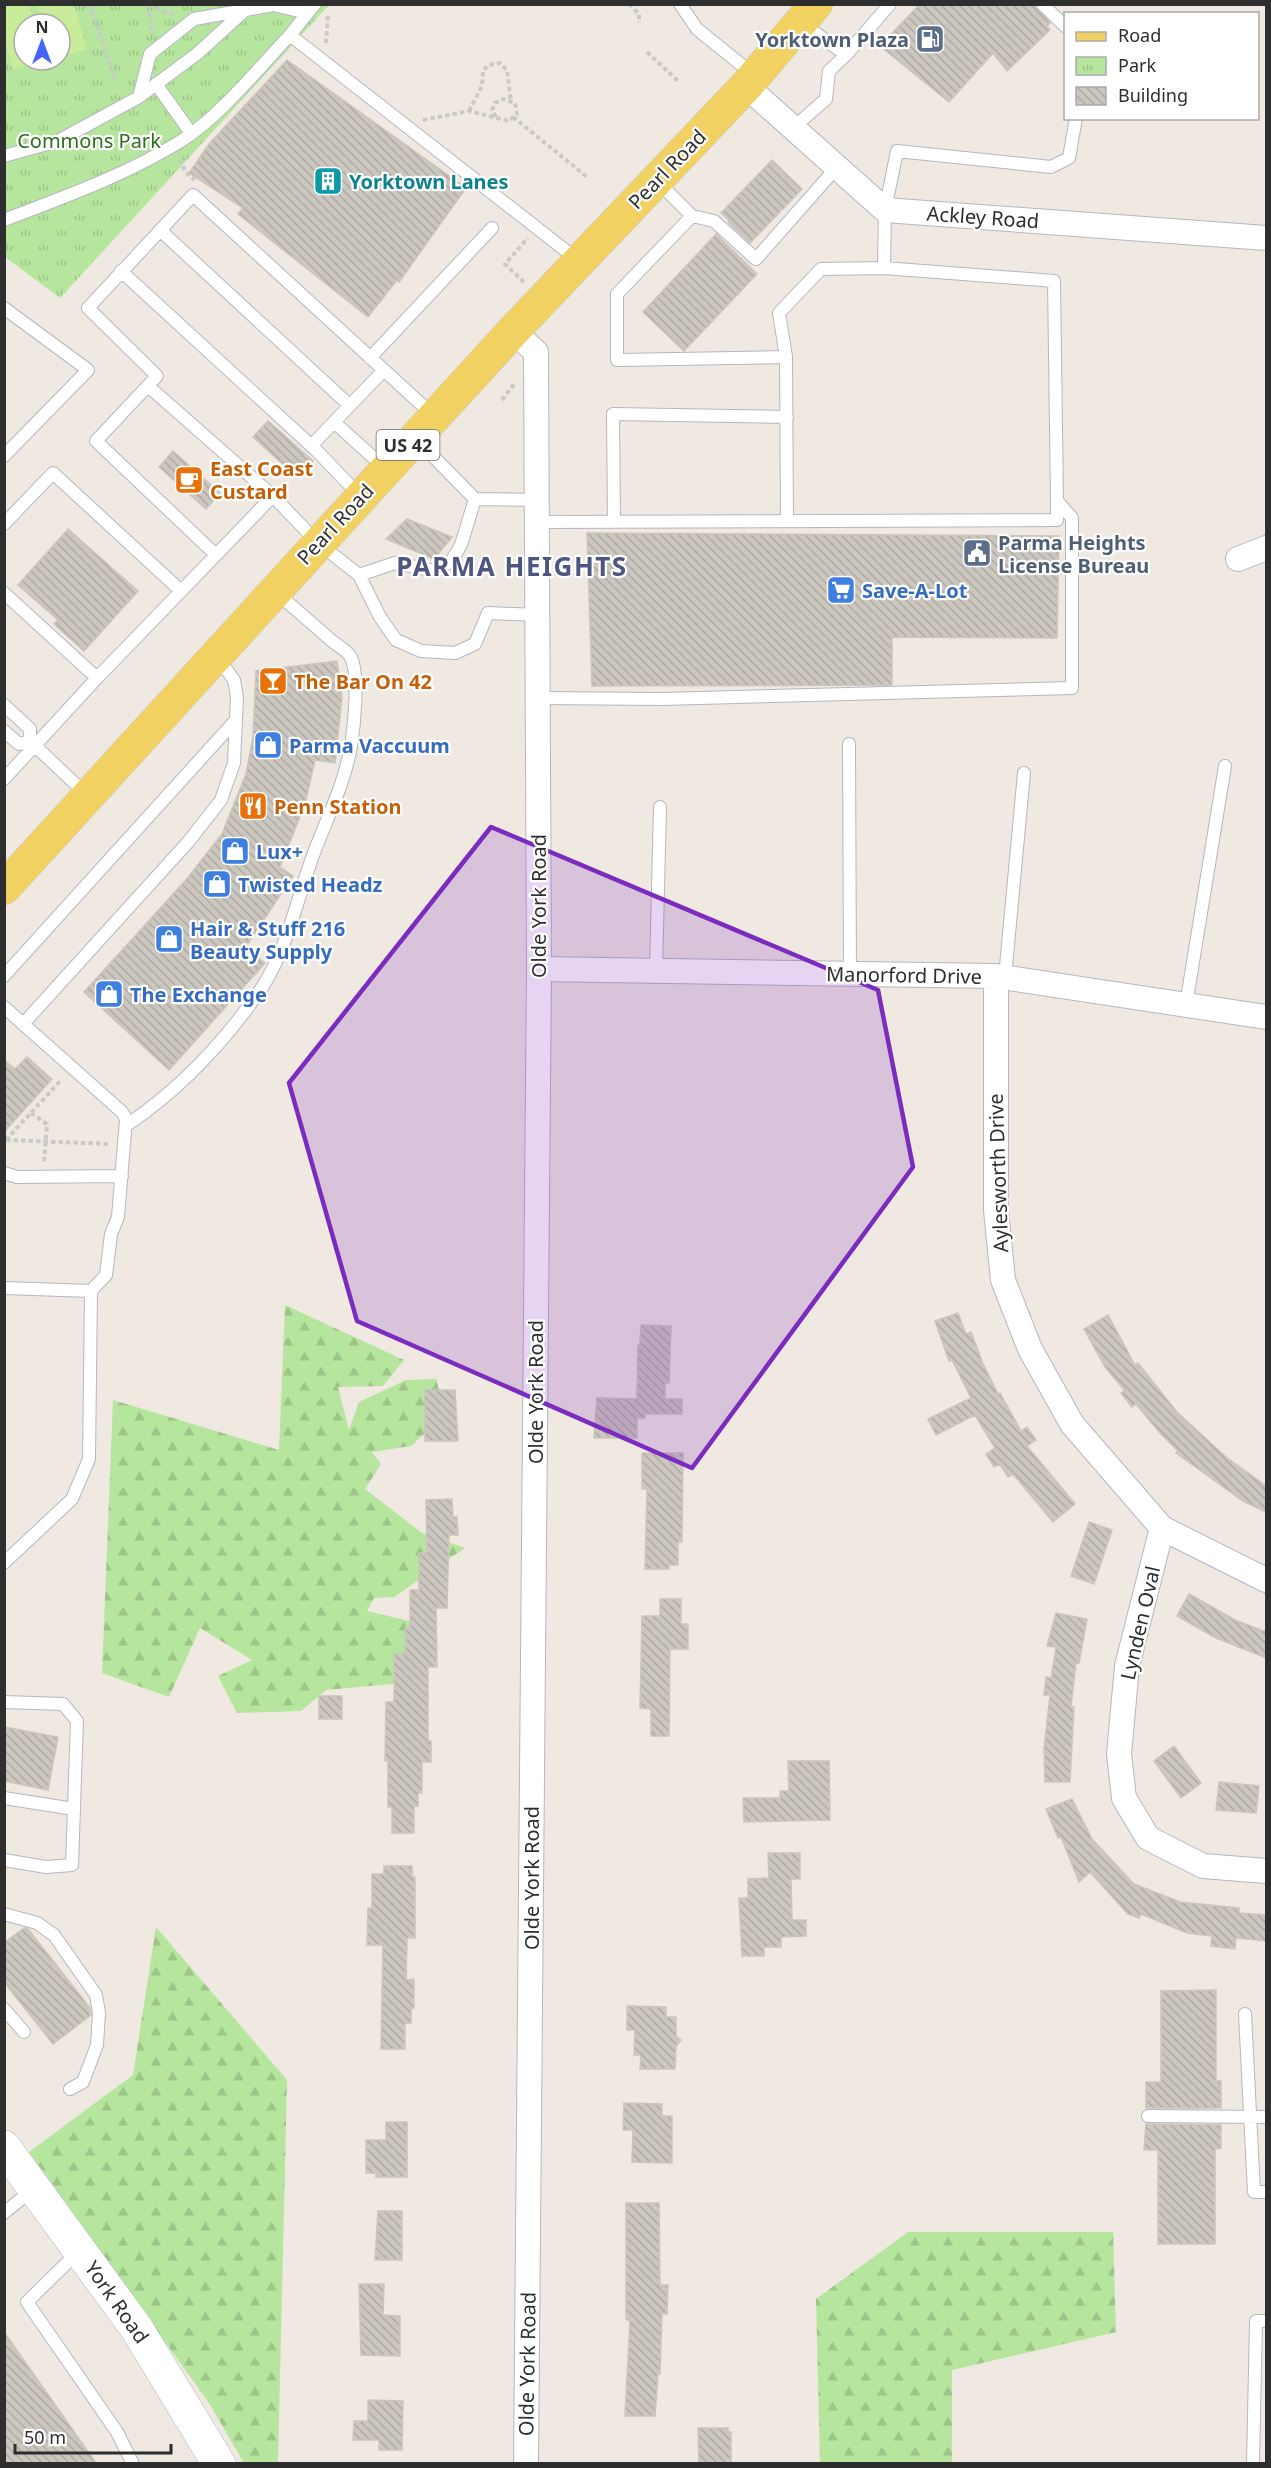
<svg xmlns="http://www.w3.org/2000/svg" width="1271" height="2468" font-family="'Noto Sans',sans-serif">
<style>
.forest{fill:url(#forest-firs)}
.park{fill:url(#park-tufts);fill-rule:evenodd}
.pitch{fill:#c9ec9a}
.building{fill:url(#building-back-hatch);stroke:#cbc5ba;stroke-width:1.5}
.lines{fill:none;stroke-linecap:round;stroke-linejoin:round}
.service-casing{stroke:#b4b7c1;stroke-width:14}
.minor-casing{stroke:#b4b7c1;stroke-width:26}
.secondary-casing{stroke:#b4b7c1;stroke-width:34}
.primary-casing{stroke:#c9c9c9;stroke-width:34}
.path{stroke:#c9c9c9;stroke-width:4;stroke-dasharray:4.5 3;stroke-linecap:butt}
.service{stroke:#fff;stroke-width:12}
.minor{stroke:#fff;stroke-width:24}
.secondary{stroke:#fff;stroke-width:33}
.primary{stroke:#f2d163;stroke-width:33}
.marked{fill:#7b2cbf;fill-opacity:0.2;stroke:#7b2cbf;stroke-width:4.5;stroke-linejoin:round}
.labels{text-anchor:middle;dominant-baseline:central;stroke-width:4.5;stroke-linejoin:round;paint-order:stroke}
.shield{fill:#fff;stroke:#6d6d6d;stroke-width:1.5}
.shield-label{font-size:18px;font-weight:bold;fill:#2e2e2e}
.service-label{font-size:20px;font-weight:bold;fill:#4e5e75;stroke:#fff;text-anchor:end}
.park-label{font-size:20px;fill:#2c6e1b;stroke:#fff}
.street-label{font-size:20px;fill:#2e2e2e;stroke:#fff}
.culture-label{font-size:20px;font-weight:bold;fill:#0d838f;stroke:#fff;text-anchor:start}
.food-label{font-size:20px;font-weight:bold;fill:#c56008;stroke:#fff;text-anchor:start}
.shop-label{font-size:20px;font-weight:bold;fill:#366cbe;stroke:#fff;text-anchor:start}
.district-label{font-size:26px;font-weight:bold;letter-spacing:1.5px;fill:#4d5680;stroke:#fff}
</style>
<defs>
<pattern id="forest-firs" width="22" height="20" patternUnits="userSpaceOnUse" patternTransform="scale(1.5)"><rect width="22" height="20" fill="#b6e59e"/><path d="M5 1l3.5 6h-7zM16 11l3.5 6h-7z" fill="#9dc588"/></pattern>
<pattern id="park-tufts" width="24" height="20" patternUnits="userSpaceOnUse" patternTransform="scale(1.5)"><rect width="24" height="20" fill="#b6e59e"/><path d="M3 7l-1-3M5 7V3M7 7l1-3M15 17l-1-3M17 17v-4M19 17l1-3" fill="none" stroke="#9dc588"/></pattern>
<pattern id="building-back-hatch" width="6" height="6" patternUnits="userSpaceOnUse" patternTransform="scale(1.5)"><rect width="6" height="6" fill="#cbc7bf"/><path d="M-1 5l2 2M0 0l6 6M5-1l2 2" fill="none" stroke="#afaba4"/></pattern>
</defs>
<rect width="100%" height="100%" fill="#efe9e1"/>
<path class="forest" d="M 285,1305 L 404,1360 L 383,1386 L 338,1387 L 349,1430 L 359,1402 L 406,1380 L 436,1379 L 446,1414 L 411,1446 L 372,1452 L 381,1464 L 365,1489 L 422,1533 L 465,1548 L 394,1597 L 374,1598 L 367,1611 L 422,1624 L 422,1628 L 406,1628 L 405,1654 L 394,1654 L 404,1683 L 326,1690 L 301,1711 L 237,1713 L 218,1676 L 252,1660 L 200,1628 L 169,1697 L 102,1673 L 113,1400 L 279,1450 Z
M 156,1927 L 287,2080 L 278,2463 L 244,2463 L 209,2403 L 29,2152 L 133,2075 Z
M 908,2232 L 1113,2232 L 1116,2332 L 952,2370 L 952,2463 L 820,2463 L 816,2299 Z"/>
<path class="park" d="M 4,5 L 329,5 L 60,298 L 5,257 ZM 24,24 L 60,24 L 60,60 L 24,60 Z"/>
<path class="pitch" d="M 4,5 L 29,5 L 35,24 L 24,24 L 24,60 L 46,61 L 13,70 L 5,40 Z
M 37,5 L 74,5 L 87,49 L 60,57 L 60,24 L 43,24 Z"/>
<path class="building" d="M 920,4 L 1034,4 L 1050,23 L 1047,26 L 1050,30 L 1007,71 L 993,53 L 949,102 L 880,46 Z
M 287,60 L 466,188 L 399,282 L 397,280 L 368,317 L 238,214 L 243,208 L 189,173 L 209,144 Z
M 772,160 L 802,189 L 750,243 L 728,222 L 729,220 L 721,213 Z
M 716,234 L 757,274 L 684,351 L 643,312 Z
M 268,421 L 313,461 L 298,478 L 253,437 Z
M 173,451 L 220,493 L 206,509 L 159,467 Z
M 407,519 L 452,537 L 434,559 L 386,539 Z
M 68,529 L 138,591 L 84,651 L 54,624 L 58,620 L 18,585 Z
M 587,533 L 1059,536 L 1057,638 L 892,637 L 892,685 L 592,686 Z
M 337,661 L 342,697 L 335,763 L 315,760 L 305,804 L 280,867 L 293,876 L 245,948 L 265,963 L 169,1070 L 84,992 L 185,881 L 222,834 L 246,774 L 253,737 L 256,671 Z
M 27,1057 L 52,1079 L 4,1132 L 4,1060 L 15,1069 Z
M 958,1313 L 966,1334 L 971,1332 L 983,1364 L 998,1394 L 1000,1393 L 1021,1431 L 1027,1427 L 1036,1440 L 1027,1446 L 1075,1504 L 1053,1522 L 1013,1474 L 1008,1477 L 1000,1464 L 994,1467 L 986,1454 L 995,1448 L 975,1415 L 936,1435 L 928,1419 L 971,1398 L 952,1360 L 949,1361 L 935,1321 Z
M 1108,1315 L 1135,1365 L 1138,1363 L 1177,1412 L 1226,1457 L 1266,1486 L 1266,1512 L 1243,1501 L 1176,1453 L 1178,1451 L 1160,1433 L 1136,1404 L 1132,1407 L 1121,1393 L 1125,1391 L 1105,1367 L 1084,1329 Z
M 641,1325 L 671,1326 L 669,1383 L 665,1383 L 665,1399 L 682,1399 L 682,1414 L 645,1414 L 645,1418 L 637,1418 L 637,1438 L 594,1438 L 597,1398 L 637,1399 L 638,1345 L 640,1345 Z
M 425,1390 L 455,1390 L 458,1441 L 425,1441 Z
M 642,1453 L 683,1453 L 682,1542 L 678,1542 L 678,1565 L 669,1565 L 669,1569 L 645,1569 L 647,1489 L 642,1489 Z
M 452,1499 L 453,1517 L 457,1517 L 458,1535 L 449,1535 L 447,1608 L 436,1608 L 437,1667 L 428,1667 L 428,1741 L 431,1741 L 431,1762 L 422,1762 L 422,1793 L 418,1793 L 418,1806 L 414,1806 L 414,1833 L 392,1833 L 392,1807 L 388,1807 L 388,1761 L 385,1761 L 386,1702 L 394,1702 L 394,1654 L 405,1654 L 406,1627 L 410,1628 L 410,1590 L 419,1590 L 419,1553 L 427,1553 L 426,1500 Z
M 1089,1522 L 1112,1530 L 1094,1584 L 1071,1576 Z
M 1189,1594 L 1235,1620 L 1266,1632 L 1266,1658 L 1216,1638 L 1177,1616 Z
M 660,1599 L 681,1599 L 681,1624 L 688,1624 L 688,1649 L 670,1649 L 669,1736 L 651,1736 L 651,1709 L 640,1708 L 642,1616 L 660,1616 Z
M 1056,1613 L 1087,1619 L 1079,1663 L 1076,1662 L 1071,1707 L 1074,1707 L 1070,1782 L 1045,1782 L 1044,1749 L 1050,1695 L 1044,1695 L 1046,1677 L 1051,1678 L 1056,1647 L 1047,1646 Z
M 319,1696 L 342,1696 L 342,1719 L 319,1719 Z
M 4,1727 L 58,1737 L 48,1790 L 4,1781 Z
M 1174,1746 L 1201,1783 L 1181,1798 L 1154,1761 Z
M 788,1761 L 829,1761 L 830,1820 L 744,1822 L 743,1798 L 780,1798 L 780,1791 L 789,1791 Z
M 1219,1782 L 1259,1786 L 1256,1813 L 1216,1810 Z
M 1072,1799 L 1092,1839 L 1134,1884 L 1180,1902 L 1239,1908 L 1239,1913 L 1266,1915 L 1266,1941 L 1236,1938 L 1235,1949 L 1211,1946 L 1212,1936 L 1187,1933 L 1141,1914 L 1139,1918 L 1128,1914 L 1090,1872 L 1079,1882 L 1061,1837 L 1058,1838 L 1046,1809 Z
M 768,1853 L 800,1853 L 800,1879 L 791,1879 L 792,1920 L 806,1920 L 806,1936 L 781,1937 L 781,1947 L 764,1947 L 764,1956 L 742,1956 L 739,1898 L 748,1898 L 748,1879 L 769,1878 Z
M 384,1866 L 412,1866 L 412,1877 L 415,1877 L 415,1938 L 407,1938 L 406,1980 L 414,1979 L 414,2008 L 411,2008 L 411,2023 L 405,2023 L 405,2049 L 381,2049 L 383,1945 L 367,1945 L 368,1908 L 372,1909 L 372,1874 L 384,1874 Z
M 24,1928 L 28,1929 L 90,2008 L 91,2015 L 53,2044 L 4,1982 L 4,1943 Z
M 1216,1990 L 1216,2081 L 1221,2081 L 1221,2108 L 1146,2108 L 1146,2082 L 1161,2082 L 1161,1991 Z
M 627,2006 L 666,2007 L 666,2017 L 676,2017 L 676,2036 L 681,2040 L 676,2046 L 675,2069 L 640,2069 L 641,2055 L 634,2055 L 635,2030 L 627,2030 Z
M 624,2103 L 662,2104 L 662,2116 L 672,2116 L 672,2163 L 632,2162 L 633,2130 L 623,2130 Z
M 386,2122 L 407,2122 L 407,2177 L 376,2177 L 376,2173 L 366,2173 L 366,2140 L 386,2140 Z
M 1146,2124 L 1221,2125 L 1221,2148 L 1215,2149 L 1215,2244 L 1158,2244 L 1158,2150 L 1144,2150 Z
M 626,2203 L 659,2203 L 660,2285 L 668,2285 L 667,2314 L 662,2313 L 660,2374 L 658,2374 L 655,2416 L 625,2416 L 630,2321 L 626,2319 Z
M 378,2211 L 402,2211 L 402,2260 L 375,2260 Z
M 359,2284 L 384,2284 L 383,2315 L 400,2316 L 400,2356 L 361,2355 Z
M 4,2332 L 96,2463 L 4,2463 Z
M 368,2400 L 403,2401 L 402,2450 L 379,2450 L 379,2440 L 353,2440 L 354,2421 L 368,2421 Z
M 698,2428 L 728,2428 L 728,2432 L 731,2432 L 731,2463 L 699,2463 Z"/>
<g class="lines">
<g class="service-casing">
<path id="service" d="M 315,4 L 290,35 L 579,261
M 680,4 L 697,29 L 754,75
M 1042,4 L 1066,27
M 802,23 L 846,55 L 890,4
M 156,84 L 191,133
M 139,97 L 198,53 L 244,11
M 793,128 L 826,99 L 829,71 L 846,55
M 4,156 L 58,141 L 139,97 L 150,54 L 194,19 L 274,5 L 307,13
M 657,181 L 692,216 L 617,294 L 617,360 L 786,357 L 779,313 L 821,269 L 884,268 L 885,210 L 897,151 L 1051,167 L 1069,158 L 1076,118
M 692,216 L 714,221 L 756,259 L 837,167
M 4,220 C 64,197 126,175 181,141 C 219,117 259,68 290,35
M 160,230 L 348,404
M 121,271 L 317,451 L 360,496
M 4,308 L 88,370 L 4,456
M 786,357 L 787,521
M 370,358 L 492,228
M 148,386 L 273,496 L 318,543 L 359,575 L 380,617 L 396,640 L 421,651 L 455,653 L 475,644 L 488,613 L 537,615
M 334,422 L 386,469
M 416,439 L 475,499 L 537,500
M 311,446 L 384,370
M 537,522 L 1057,520 L 1057,501
M 614,522 L 613,414 L 787,417
M 4,524 L 53,473 L 181,591
M 216,555 L 96,441 L 157,376 L 88,308 L 193,195 L 434,416
M 359,575 L 395,563 L 436,571 L 452,560 L 461,545 L 475,499
M 4,593 L 97,678 L 273,496
M 538,698 L 662,699 L 1072,688 L 1072,518 L 1057,501 L 1054,281 L 884,268
M 4,705 L 30,729 L 30,741
M 4,731 L 19,744 L 30,741
M 30,741 L 87,795
M 849,744 L 850,974
M 4,779 L 97,678
M 656,971 L 660,807
M 4,976 L 235,721
M 1005,977 L 1024,773
M 1186,1005 L 1225,766
M 4,1007 L 122,1112 L 126,1119 L 118,1217 L 111,1234 L 106,1275 L 91,1291
M 24,1023 L 189,841 L 221,800 L 234,763 L 237,697 L 234,680 L 218,658
M 127,1125 C 180,1089 227,1039 263,986 C 289,945 298,894 315,850 C 328,816 345,782 351,746 C 354,727 360,672 350,656 C 346,650 337,645 332,641 C 314,625 295,609 277,593
M 4,1173 L 17,1177 L 122,1176
M 4,1288 L 91,1291 L 89,1459 L 72,1499 L 4,1563
M 4,1702 L 63,1704 L 77,1721 L 72,1865 L 46,1867 L 4,1860
M 4,1798 L 74,1809
M 4,1914 L 37,1923 L 54,1935 L 96,1995 L 99,2013 L 97,2045 L 83,2082 L 70,2089
M 4,2009 L 24,2032
M 1245,2014 L 1254,2192 L 1266,2192
M 1148,2116 L 1266,2117
M 4,2213 L 33,2189
M 79,2251 L 27,2302 L 117,2432 L 133,2464
M 1253,2464 L 1256,2321 L 1266,2321"/>
</g>
<g class="minor-casing">
<path id="minor" d="M 746,86 L 885,210 L 1266,238
M 513,331 L 536,352 L 539,969 L 526,2464
M 1238,559 L 1266,548
M 539,969 L 996,976 L 1266,1017
M 996,976 L 996,1210 L 1003,1280 L 1030,1349 L 1072,1424 L 1162,1528 L 1266,1580
M 1162,1528 L 1127,1666 L 1119,1754 L 1124,1798 L 1148,1838 L 1203,1866 L 1266,1871"/>
</g>
<g class="secondary-casing">
<path id="secondary" d="M 4,2147 L 137,2329 L 219,2464"/>
</g>
<g class="primary-casing">
<path id="primary" d="M 4,888 L 513,331 L 746,86 L 816,4"/>
</g>
<path class="path" d="M 90,4 L 115,79
M 148,4 L 152,34
M 149,4 L 173,15
M 629,4 L 639,14 L 639,23
M 326,43 L 328,15
M 647,52 L 678,81
M 469,111 L 482,86 L 483,71 L 488,65 L 500,63 L 507,70 L 511,102
M 513,117 L 587,177
M 423,120 L 469,111 L 509,121 L 517,114 L 515,103 L 503,99 L 495,103 L 492,110 L 497,119
M 180,159 L 185,171 L 194,180
M 524,282 L 505,264 L 528,238
M 502,400 L 514,384
M 31,1113 L 47,1124 L 44,1162
M 6,1140 L 110,1144
M 6,1140 L 62,1079"/>
<use href="#service" class="service"/>
<use href="#minor" class="minor"/>
<use href="#secondary" class="secondary"/>
<use href="#primary" class="primary"/>
</g>
<path class="marked" d="M 491,827 L 878,990 L 913,1167 L 692,1468 L 357,1321 L 289,1083 Z"/>
<defs>
<g id="fuel-square" transform="scale(1.5)"><rect x="-9" y="-9" width="18" height="18" rx="4" fill="#5c6f8a" stroke="#fff"/><path d="M-5.5-6h7V0h2V4h1.3V-2.5L3-4.5l.8-.8L6-3V5H2.5V1h-1V6h-7ZM-4.2-4.7v3.2H.2V-4.7Z" fill="#fff"/></g>
<g id="building-square" transform="scale(1.5)"><rect x="-9" y="-9" width="18" height="18" rx="4" fill="#0f9aa8" stroke="#fff"/><path d="M-4-6H4V6H1V3H-1V6H-4ZM-2.5-4.3h1.7v1.8h-1.7ZM.8-4.3h1.7v1.8H.8ZM-2.5-1h1.7V.8h-1.7ZM.8-1h1.7V.8H.8Z" fill="#fff"/></g>
<g id="cafe-square" transform="scale(1.5)"><rect x="-9" y="-9" width="18" height="18" rx="4" fill="#e8710a" stroke="#fff"/><path d="M-5.5-4.5H6V0H3Q3 3.5 0 3.5H-2.5Q-5.5 3.5-5.5 0ZM3-3.2v2h1.7v-2ZM-6 4.5H4V6H-6Z" fill="#fff"/></g>
<g id="civic-square" transform="scale(1.5)"><rect x="-9" y="-9" width="18" height="18" rx="4" fill="#5c6f8a" stroke="#fff"/><path d="M-.6-6.5H3V-4.5H.6V-3L4-1V1h2V6H-6V1h2V-1L-.6-3ZM-1.2 2.5V6h2.4V2.5Z" fill="#fff"/></g>
<g id="supermarket-square" transform="scale(1.5)"><rect x="-9" y="-9" width="18" height="18" rx="4" fill="#3f7fe0" stroke="#fff"/><path d="M-6-5.5h2.5l.6 2H6L4.5 2H-2.5L-4.4-4H-6ZM-1.5 3.2a1.3 1.3 0 1 0 .1 0ZM3 3.2a1.3 1.3 0 1 0 .1 0Z" fill="#fff"/></g>
<g id="bar-square" transform="scale(1.5)"><rect x="-9" y="-9" width="18" height="18" rx="4" fill="#e8710a" stroke="#fff"/><path d="M-6-5H6L.8 .8V4.5H3.5V6h-7V4.5H-.8V.8Z" fill="#fff"/></g>
<g id="shop-square" transform="scale(1.5)"><rect x="-9" y="-9" width="18" height="18" rx="4" fill="#3f7fe0" stroke="#fff"/><path d="M-5-2.5h2.3a2.7 3.5 0 0 1 5.4 0H5L5.5 6h-11ZM-1.5-2.5h3a1.5 2.3 0 0 0-3 0Z" fill="#fff"/></g>
<g id="restaurant-square" transform="scale(1.5)"><rect x="-9" y="-9" width="18" height="18" rx="4" fill="#e8710a" stroke="#fff"/><path d="M-5-6h1v4h1v-4h1v4h1v-4h1v5L-1.5 .5V6h-2V.5L-5-1ZM5-6V6H3V1.5H1.5Q1.5-4 5-6Z" fill="#fff"/></g>
</defs>
<g fill-rule="evenodd">
<use href="#fuel-square" x="930" y="39"/>
<use href="#building-square" x="328" y="181"/>
<use href="#cafe-square" x="189" y="480"/>
<use href="#civic-square" x="977" y="553"/>
<use href="#supermarket-square" x="841" y="590"/>
<use href="#bar-square" x="273" y="681"/>
<use href="#shop-square" x="268" y="745"/>
<use href="#restaurant-square" x="253" y="806"/>
<use href="#shop-square" x="235" y="851"/>
<use href="#shop-square" x="217" y="884"/>
<use href="#shop-square" x="169" y="939"/>
<use href="#shop-square" x="109" y="994"/>
</g>
<g class="labels">
<rect class="shield" x="376.5" y="430" width="63" height="30" rx="4.5"/>
<g class="shield-label">
<text x="408" y="445">US 42</text>
</g>
<g class="service-label">
<text x="909" y="39">Yorktown Plaza</text>
<text x="998" y="542" text-anchor="start">Parma Heights<tspan x="998" dy="23">License Bureau</tspan></text>
</g>
<g class="park-label">
<text x="89" y="140">Commons Park</text>
</g>
<g class="street-label">
<text transform="translate(667 169) rotate(-46)">Pearl Road</text>
<text transform="translate(983 217) rotate(4)">Ackley Road</text>
<text transform="translate(335 524) rotate(-47)">Pearl Road</text>
<text transform="translate(538 906) rotate(-90)">Olde York Road</text>
<text transform="translate(904 975) rotate(1)">Manorford Drive</text>
<text transform="translate(998 1173) rotate(-92)">Aylesworth Drive</text>
<text transform="translate(535 1392) rotate(-90)">Olde York Road</text>
<text transform="translate(1140 1623) rotate(-77)">Lynden Oval</text>
<text transform="translate(531 1878) rotate(-90)">Olde York Road</text>
<text transform="translate(117 2302) rotate(55)">York Road</text>
<text transform="translate(527 2364) rotate(-89)">Olde York Road</text>
</g>
<g class="culture-label">
<text x="349" y="181">Yorktown Lanes</text>
</g>
<g class="food-label">
<text x="210" y="468">East Coast<tspan x="210" dy="23">Custard</tspan></text>
<text x="294" y="681">The Bar On 42</text>
<text x="274" y="806">Penn Station</text>
</g>
<g class="shop-label">
<text x="862" y="590">Save-A-Lot</text>
<text x="289" y="745">Parma Vaccuum</text>
<text x="256" y="851">Lux+</text>
<text x="238" y="884">Twisted Headz</text>
<text x="190" y="928">Hair &amp; Stuff 216<tspan x="190" dy="23">Beauty Supply</tspan></text>
<text x="130" y="994">The Exchange</text>
</g>
<g class="district-label">
<text x="512" y="566">PARMA HEIGHTS</text>
</g>
</g>
<rect width="1271" height="2468" fill="none" stroke="#2e2e2e" stroke-width="12"/>
<rect x="1064" y="12" width="195" height="108" fill="#ffffff" stroke="#ababab" stroke-width="1.5"/>
<rect x="1076" y="32" width="30" height="9" fill="#f2d163" stroke="#ababab" stroke-width="1.5"/>
<text x="1118" y="42" font-size="18" fill="#2e2e2e">Road</text>
<rect x="1076" y="57" width="30" height="18" fill="url(#park-tufts)" stroke="#ababab" stroke-width="1.5"/>
<text x="1118" y="72" font-size="18" fill="#2e2e2e">Park</text>
<rect x="1076" y="87" width="30" height="18" fill="url(#building-back-hatch)" stroke="#ababab" stroke-width="1.5"/>
<text x="1118" y="102" font-size="18" fill="#2e2e2e">Building</text>
<g transform="translate(42 42)"><circle r="28" fill="#ffffff" stroke="#ababab" stroke-width="1.5"/>
<path d="M0-4.5L10 22L0 15L-10 22Z" fill="#4264fb"/>
<text y="-9" font-size="16" font-weight="bold" text-anchor="middle" fill="#2e2e2e">N</text>
</g>
<path d="M15 2444v9h156v-9" fill="none" stroke="#2e2e2e" stroke-width="3"/>
<text x="24" y="2444" font-size="18" fill="#2e2e2e" stroke="#ffffff" stroke-width="4.5" paint-order="stroke">50 m</text>
</svg>
